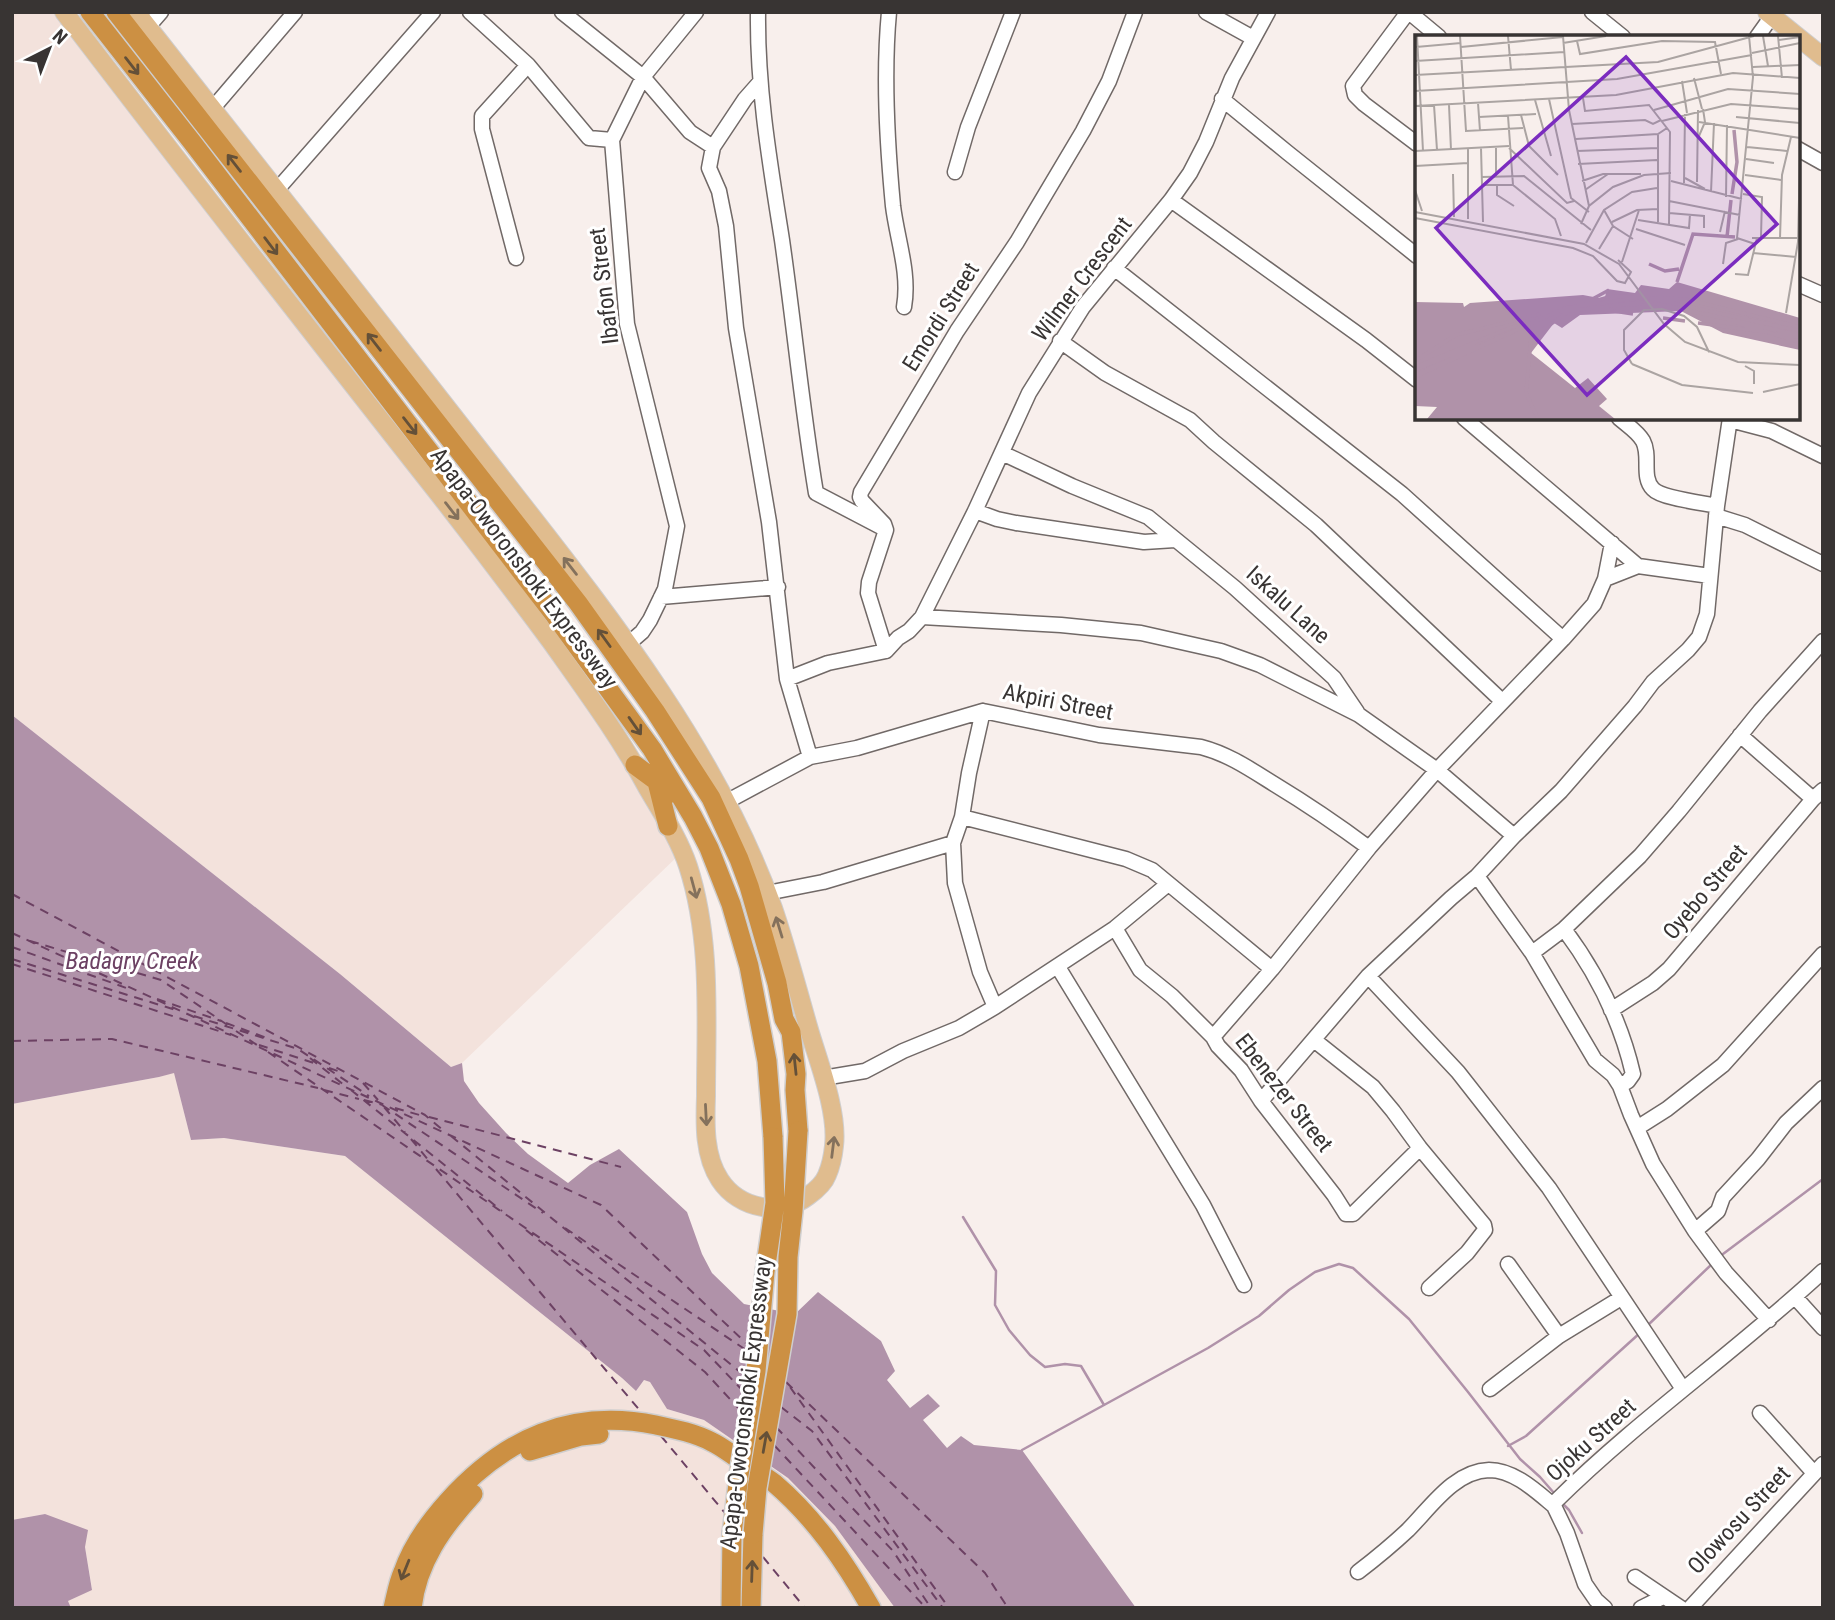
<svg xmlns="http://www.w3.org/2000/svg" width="1835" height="1620" font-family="'Roboto Condensed',sans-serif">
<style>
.built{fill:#f3e2dc}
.water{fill:#b092a9}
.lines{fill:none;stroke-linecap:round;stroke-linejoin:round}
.stream{stroke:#b092a9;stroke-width:2.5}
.ferry{stroke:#6c4163;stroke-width:2;stroke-dasharray:9 7;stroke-linecap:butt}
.minor-casing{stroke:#716967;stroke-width:17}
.major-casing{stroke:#cfcece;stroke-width:20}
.highway-casing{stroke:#cfcece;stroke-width:22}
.minor{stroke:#fff;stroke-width:14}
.major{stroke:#e0bc8e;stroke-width:18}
.highway{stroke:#cc9043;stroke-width:19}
.highway-bridge-casing{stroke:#cfcece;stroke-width:22;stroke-linecap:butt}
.highway-bridge{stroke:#cc9043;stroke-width:19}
.oneway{stroke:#645038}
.oneway2{stroke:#84715c}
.labels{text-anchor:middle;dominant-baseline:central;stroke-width:6;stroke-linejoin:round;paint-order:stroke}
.street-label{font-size:23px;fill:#383433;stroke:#fff}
.water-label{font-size:24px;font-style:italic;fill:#6c4163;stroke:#fff}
.inset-river{fill:none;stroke:#b092a9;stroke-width:3.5}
.inset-road{fill:none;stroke:#aba4a2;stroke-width:2}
.view{fill:#7b2cbf;fill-opacity:0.15;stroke:#7b2cbf;stroke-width:3.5}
.inset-edge{fill:none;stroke:#383433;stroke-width:3.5}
</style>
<rect width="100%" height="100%" fill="#f8efec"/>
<path class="built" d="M 12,12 L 68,12 L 563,655 L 680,854 L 462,1063 L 451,1067 L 340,974 L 12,715 Z
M 174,1072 L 191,1140 L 224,1138 L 345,1156 L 622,1378 L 636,1391 L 644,1380 L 650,1382 L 667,1409 L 704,1420 L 788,1478 L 835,1526 L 895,1608 L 71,1608 L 68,1601 L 92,1589 L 85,1547 L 45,1514 L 12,1520 L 12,1104 L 159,1077 Z"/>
<path class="water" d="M 12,715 L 340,974 L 451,1067 L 462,1063 L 464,1081 L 479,1103 L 506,1133 L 528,1154 L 568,1183 L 590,1165 L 619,1149 L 687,1212 L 702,1254 L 712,1273 L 744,1304 L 795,1314 L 818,1292 L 881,1341 L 895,1371 L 887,1380 L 910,1408 L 928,1394 L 940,1406 L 923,1420 L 947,1448 L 961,1436 L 974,1445 L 1022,1450 L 1136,1608 L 895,1608 L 835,1526 L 788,1478 L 704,1420 L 667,1409 L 650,1382 L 644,1380 L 636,1391 L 622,1378 L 345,1156 L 224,1138 L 191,1140 L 174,1073 L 159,1077 L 12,1104 Z
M 45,1514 L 88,1530 L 85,1547 L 92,1590 L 68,1601 L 71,1608 L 12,1608 L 12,1520 Z"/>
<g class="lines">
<path class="stream" d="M 963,1217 L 996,1271 L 995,1305 L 1009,1330 L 1030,1355 L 1045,1367 L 1065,1364 L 1081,1366 L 1104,1405
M 1719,1257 L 1823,1179
M 1648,1325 L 1712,1264
M 1508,1446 L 1526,1436 L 1641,1332
M 1022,1450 L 1208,1348 L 1259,1316 L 1289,1290 L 1315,1272 L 1339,1264 L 1353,1268 L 1409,1319 L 1468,1392 L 1520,1459 L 1540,1477 L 1554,1493
M 1563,1504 L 1569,1510 L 1582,1533"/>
<path class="ferry" d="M 12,894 L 425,1115 L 444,1131
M 12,933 L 601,1205 L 749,1346
M 30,941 L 161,980 L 229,1026
M 12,947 L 132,990
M 12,959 L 179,1011
M 12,964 L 231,1035
M 157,999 L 221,1021
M 194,1016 L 298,1049 L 369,1096
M 226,1023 L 267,1038
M 236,1031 L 257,1045
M 12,1041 L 112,1039 L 318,1088
M 259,1045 L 314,1063
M 268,1052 L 704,1350 L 744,1392
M 310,1058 L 344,1085
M 329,1068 L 344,1073
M 363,1083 L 378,1100
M 324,1090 L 359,1099
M 351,1090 L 502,1211
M 364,1100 L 383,1105
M 382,1105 L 543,1213
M 384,1107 L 405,1132
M 395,1108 L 423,1116
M 429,1117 L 621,1167
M 451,1136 L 745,1376
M 411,1139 L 430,1162
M 436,1169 L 642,1413
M 565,1228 L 749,1352
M 526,1230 L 705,1372 L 741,1411
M 786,1382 L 985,1573 L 1008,1608
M 790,1387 L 949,1608
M 781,1407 L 812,1431 L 943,1608
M 776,1427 L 893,1551 L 931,1608
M 661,1436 L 725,1513
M 774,1445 L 926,1608
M 763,1557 L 805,1608"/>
<g class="minor-casing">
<path id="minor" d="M 470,12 L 528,65 L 589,138 L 612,140
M 562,12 L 643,77 L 690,132 L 713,147 L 709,168 L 719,191 L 726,226 L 736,328 L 769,522 L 787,679 L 810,757
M 758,12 C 757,89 770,164 782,240 C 794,324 802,409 816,493 L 881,527
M 889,12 C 883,76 887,142 893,206 C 897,239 910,273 904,307
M 1206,12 L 1253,38
M 1408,12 L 1353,86 L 1355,95 L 1364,104 L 1417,144
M 1409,12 L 1439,37
M 1592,12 L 1623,37
M 148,27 L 161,12
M 1757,37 L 1772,16
M 1222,99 L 1288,153 L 1417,256
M 213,108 L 295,12
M 713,147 L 745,99 L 760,82
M 1798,149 L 1823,163
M 955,172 L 968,127 L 1013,12
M 276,191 L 433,12
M 1171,200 L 1366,340 L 1417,380
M 516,258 L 482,129 L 482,116 L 528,65
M 1114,268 L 1402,494 L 1563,639
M 1798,284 L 1823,295
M 1060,341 L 1105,373 L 1190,420 L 1214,442 L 1316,525 L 1502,701
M 1464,418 L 1638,566 L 1710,576
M 1619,418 C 1627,425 1638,432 1643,441 C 1651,456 1641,477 1653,489 C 1661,498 1703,503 1717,506
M 1730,420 L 1772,431 L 1823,456
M 1002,453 L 1072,486 L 1148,517 L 1235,588 L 1334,678 L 1357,712
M 975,511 L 997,519 L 1016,523 L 1144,542 L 1175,540
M 1716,516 L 1745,525 L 1823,564
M 1605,579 L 1612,543
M 661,597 L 778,587
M 922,617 L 975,511 L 1029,393 L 1083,307 L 1171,200 L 1190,173 L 1206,142 L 1232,78 L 1268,12
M 627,645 L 642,632 L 650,620 L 665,589 L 677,526 L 627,324 L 612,140 L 643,77 L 696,12
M 886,651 L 868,593 L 869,582 L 886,530 L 884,524 L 862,501 L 860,497 L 861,492 L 957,331 L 1017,242 L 1083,131 L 1109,81 L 1135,12
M 787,679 L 828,663 L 886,651 L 898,638 L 909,631 L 922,617 L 1061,625 L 1141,633 L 1221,651 L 1260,665 L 1359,715 L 1437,770 L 1514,836
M 983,711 L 969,773 L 962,817 L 953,843 L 955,883 L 980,972 L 995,1007
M 1740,735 L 1813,799
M 726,802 L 810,757 L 857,748 L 983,711 L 1099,735 L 1201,747 C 1228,754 1250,769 1274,784 C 1307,804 1338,825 1369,848
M 962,817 L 1126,859 L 1152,870 L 1272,969
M 1477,876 L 1532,953 L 1595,1060 L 1613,1075 L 1620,1086 L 1631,1115 L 1653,1164 L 1695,1231 L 1726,1273 L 1769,1320
M 767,893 L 823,882 L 953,843
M 1115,928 L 1140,970 L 1172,996 L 1213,1037 L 1218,1046 L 1241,1070 L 1261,1101 L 1334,1195 L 1346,1214 L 1353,1214 L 1420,1148
M 1564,929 C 1596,972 1621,1022 1633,1074 L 1628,1081 L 1620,1086
M 1532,953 L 1564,929 L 1640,856 L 1679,811 L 1760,711 L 1823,641
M 1058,967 L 1203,1205 L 1244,1285
M 1368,976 L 1458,1072 L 1549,1188 L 1683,1389
M 1611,1010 L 1653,983 L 1669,969 L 1813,799 L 1823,790
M 1213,1037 L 1272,969 L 1369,848 L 1437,770 L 1563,639 L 1594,604 L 1605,579 L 1638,566
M 1314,1040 L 1373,1087 L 1393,1111 L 1420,1148 L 1484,1225 L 1485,1230 L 1467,1253 L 1429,1288
M 823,1078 L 865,1071 L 903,1051 L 959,1028 L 995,1007 L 1115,928 L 1168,884
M 1261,1101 L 1368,976 L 1451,898 L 1477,876 L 1514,836 L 1561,791 L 1635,706 L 1653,682 L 1688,650 L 1699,637 L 1707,614 L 1717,506 L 1730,418
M 1637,1128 L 1667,1109 L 1723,1065 L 1823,954
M 1695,1231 L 1718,1211 L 1723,1197 L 1758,1159 L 1786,1123 L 1823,1088
M 1508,1264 L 1559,1336
M 1795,1297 L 1823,1328
M 1490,1389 L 1559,1336 L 1621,1298
M 1760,1413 L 1814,1473
M 1358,1572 C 1375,1559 1392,1545 1408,1530 C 1430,1508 1454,1471 1489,1470 C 1514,1470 1536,1491 1554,1506
M 1635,1577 L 1681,1608
M 1605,1608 L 1596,1600 L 1585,1584 L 1567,1533 L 1554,1506 L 1556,1501 C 1640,1418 1737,1351 1823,1271
M 1641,1608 L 1663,1597
M 1690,1608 L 1823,1464"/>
</g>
<g class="major-casing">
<path id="major" d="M 64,12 C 187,173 312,333 438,493 C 477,543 515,593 552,643 C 586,691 620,737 648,789 C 662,813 679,839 688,866 C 712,940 706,1019 706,1096 C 705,1124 704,1156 720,1180 C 739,1209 781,1217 808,1196 C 815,1191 824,1183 827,1175 C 831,1166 833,1156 834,1146 C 838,1113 820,1066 810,1033 C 798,992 787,949 773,908 C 713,740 594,597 486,458 C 370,309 253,160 136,12
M 1767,12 L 1798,37
M 1798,37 L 1823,57"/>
</g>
<g class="highway-casing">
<path id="highway" d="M 90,12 L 192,142 L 553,613 L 652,749 L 693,817 L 709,848 L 731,904 L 749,966 L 767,1061 L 773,1137
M 116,12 L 578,603 L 655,711 L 711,798 L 739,859 L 749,886 L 777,983 L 784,1019 L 791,1032 L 796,1074 L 795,1090 L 798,1131
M 635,765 L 673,793
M 656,778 L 668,826
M 530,1451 L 581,1436 L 599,1434
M 393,1608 C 396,1596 398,1583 403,1572 C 412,1546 430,1521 448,1501 C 505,1438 571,1408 656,1425 C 675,1429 695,1433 712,1442 C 723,1447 733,1456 743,1462 C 753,1469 764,1476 774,1483 C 815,1518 845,1562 871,1608
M 412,1608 C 417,1562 443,1527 473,1494
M 731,1608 L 732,1534
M 751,1608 L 753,1534"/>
</g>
<use href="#minor" class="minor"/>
<use href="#major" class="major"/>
<use href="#highway" class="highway"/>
<g class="highway-bridge-casing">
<path id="highway-bridge" d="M 732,1534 L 739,1475 L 756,1371 L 765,1272 L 775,1203 L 773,1137
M 753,1534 L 757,1488 L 787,1314 L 788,1257 L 793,1211 L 798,1131"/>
</g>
<use href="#highway-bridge" class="highway-bridge"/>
</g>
<defs><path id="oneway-shaft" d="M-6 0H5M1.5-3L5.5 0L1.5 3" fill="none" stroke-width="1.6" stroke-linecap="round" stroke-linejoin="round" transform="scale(1.75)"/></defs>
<g class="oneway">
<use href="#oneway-shaft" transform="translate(132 66) rotate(52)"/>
<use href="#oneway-shaft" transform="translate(234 163) rotate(-128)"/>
<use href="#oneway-shaft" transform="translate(271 246) rotate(53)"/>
<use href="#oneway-shaft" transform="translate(374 342) rotate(-128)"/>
<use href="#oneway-shaft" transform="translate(410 426) rotate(52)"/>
<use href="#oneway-shaft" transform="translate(604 638) rotate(-126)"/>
<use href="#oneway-shaft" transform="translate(635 726) rotate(55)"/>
<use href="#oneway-shaft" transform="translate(795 1064) rotate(-96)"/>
<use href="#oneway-shaft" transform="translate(765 1442) rotate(-80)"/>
<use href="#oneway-shaft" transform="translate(405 1570) rotate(112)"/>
<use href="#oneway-shaft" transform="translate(752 1571) rotate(-88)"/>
</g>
<g class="oneway2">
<use href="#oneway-shaft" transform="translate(452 511) rotate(52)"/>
<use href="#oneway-shaft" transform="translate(570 566) rotate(-128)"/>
<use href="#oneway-shaft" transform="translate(694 888) rotate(75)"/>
<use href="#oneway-shaft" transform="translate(779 927) rotate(-107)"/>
<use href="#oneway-shaft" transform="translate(706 1115) rotate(87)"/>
<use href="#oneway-shaft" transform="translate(833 1147) rotate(-83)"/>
</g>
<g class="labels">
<g class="street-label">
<text transform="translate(1082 279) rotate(-53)">Wilmer Crescent</text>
<text transform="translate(604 286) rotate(-97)">Ibafon Street</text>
<text transform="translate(941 317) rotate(-58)">Emordi Street</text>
<text transform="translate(524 568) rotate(53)">Apapa-Oworonshoki Expressway</text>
<text transform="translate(1288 605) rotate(42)">Iskalu Lane</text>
<text transform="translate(1058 702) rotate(11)">Akpiri Street</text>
<text transform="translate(1705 892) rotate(-50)">Oyebo Street</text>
<text transform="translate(1284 1093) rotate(52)">Ebenezer Street</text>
<text transform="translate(746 1403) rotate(-83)">Apapa-Oworonshoki Expressway</text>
<text transform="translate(1591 1440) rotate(-42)">Ojoku Street</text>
<text transform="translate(1739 1520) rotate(-47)">Olowosu Street</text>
</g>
<g class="water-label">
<text x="132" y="961">Badagry Creek</text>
</g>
</g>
<g transform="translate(1415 35)">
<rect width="385" height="385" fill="#f8efec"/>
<path d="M 262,247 L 385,283 L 385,315 L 308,298 L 266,276 L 165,280 L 147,293 L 139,288 L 116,318 L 160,353 L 173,343 L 192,364 L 184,371 L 200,384 L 12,384 L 22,372 L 0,371 L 0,267 L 48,268 L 49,272 L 55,268 L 168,260 L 184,263 L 190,262 L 192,254 L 220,258 L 226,250 L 254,254 Z" fill="#b092a9"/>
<path class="inset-river" d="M 317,159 L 322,127 L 319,95M 312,202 L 316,165M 234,229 L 250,236 L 264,234M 262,247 L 278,199 L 320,202M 235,263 L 385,296M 237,263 L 270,264 L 385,292M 170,268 L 194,255M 238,268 L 385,300M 168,270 L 196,261 L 220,262M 206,270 L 228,269M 179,273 L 218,279M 145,277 L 229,267M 248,283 L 270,286M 319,287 L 385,307M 283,288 L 350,297M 362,299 L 385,302M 0,326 L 41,300 L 125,279M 0,332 L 102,290M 0,335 L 61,310M 0,340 L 139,278M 0,342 L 150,273 L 223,263M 123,384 L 111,358 L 116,303 L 153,277"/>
<path class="inset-road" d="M 2,1 L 8,116M 45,1 L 51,96 L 108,93M 93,1 L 96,35M 148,1 L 154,75 L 174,171M 334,1 L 338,42 L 322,203 L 340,209M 348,1 L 353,31M 363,1 L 367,43M 364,5 L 385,2M 162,6 L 165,19 L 247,6 L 300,7 L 306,39M 148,8 L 191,1M 1,12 L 46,8M 46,12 L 148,2M 337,18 L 385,8M 0,26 L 149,17M 338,32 L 385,30M 0,40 L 243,27 L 339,1M 279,43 L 287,74M 267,46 L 272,78M 0,56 L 202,44 L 337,20M 168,63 L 170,76 L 234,70 L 255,97 L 254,189M 134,64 L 156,163 L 174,177M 120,65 L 136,121M 63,68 L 65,96M 19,70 L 22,115M 34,70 L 36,115M 0,71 L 201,60 L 318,38 L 385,43M 239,75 L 313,54 L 385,59M 106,80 L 114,111 L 143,140M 93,81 L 98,150 L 140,184 L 146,201M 64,82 L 121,79M 321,82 L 385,88M 247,86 L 316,69 L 385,74M 284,87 L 385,103M 157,89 L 230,85 L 238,89 L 246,85M 284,101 L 290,87 L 288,74M 161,104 L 243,99 L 252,93M 81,112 L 81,141M 332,112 L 372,116M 66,113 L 68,187M 94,113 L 152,168 L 159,166M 53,114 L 53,184M 0,116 L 94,111M 162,116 L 243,113M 331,124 L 359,128M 163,129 L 242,125M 0,131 L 53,128M 38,139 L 39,182M 330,140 L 366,145M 67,142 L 109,141 L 176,195M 270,143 L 290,154M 167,146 L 188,139 L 226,139M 256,146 L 327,164M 282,147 L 283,75M 269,148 L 270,79M 67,150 L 98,150M 82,150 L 82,160 L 99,171M 0,155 L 7,176M 170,155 L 193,139M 296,157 L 299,88M 328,159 L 347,162 L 346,202M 311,162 L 312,90M 254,166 L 325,180M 189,175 L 198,191 L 218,204M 0,177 L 169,209 L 204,229 L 249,289 L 270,307 L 323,327 L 385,330M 254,178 L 289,181 L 289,193M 0,183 L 158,213 L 178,221 L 202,246 L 210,248 L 216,237 L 203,225M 223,185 L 274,193 L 275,179M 197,187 L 222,175 L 243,174M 243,187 L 243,99M 166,189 L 174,171 L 198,152 L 229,140 L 256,138M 221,194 L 270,210M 305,197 L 310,176M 337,203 L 385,203M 365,203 L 367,140 L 376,102M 171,208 L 189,175 L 217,157 L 242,153M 184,214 L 198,191M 338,218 L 381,222M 207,227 L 224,175M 308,229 L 311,208 L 323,204M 320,239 L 333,240 L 342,203M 371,278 L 383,207 L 385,122M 217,329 L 267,350 L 338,358M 217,329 L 209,315 L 209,295 L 229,275 L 247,274 L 269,281 L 282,292 L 294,317M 330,331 L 339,336 L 339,349M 348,357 L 385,349"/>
<path class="view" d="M 211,22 L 362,189 L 172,360 L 21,193 Z"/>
<rect width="385" height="385" class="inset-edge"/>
</g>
<rect width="1835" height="1620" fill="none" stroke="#383433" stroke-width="28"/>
<g transform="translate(49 49) rotate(42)" stroke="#ffffff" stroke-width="5" paint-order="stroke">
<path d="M0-5L12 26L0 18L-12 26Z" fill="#383433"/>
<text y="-10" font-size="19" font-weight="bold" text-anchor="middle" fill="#383433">N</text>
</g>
</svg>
